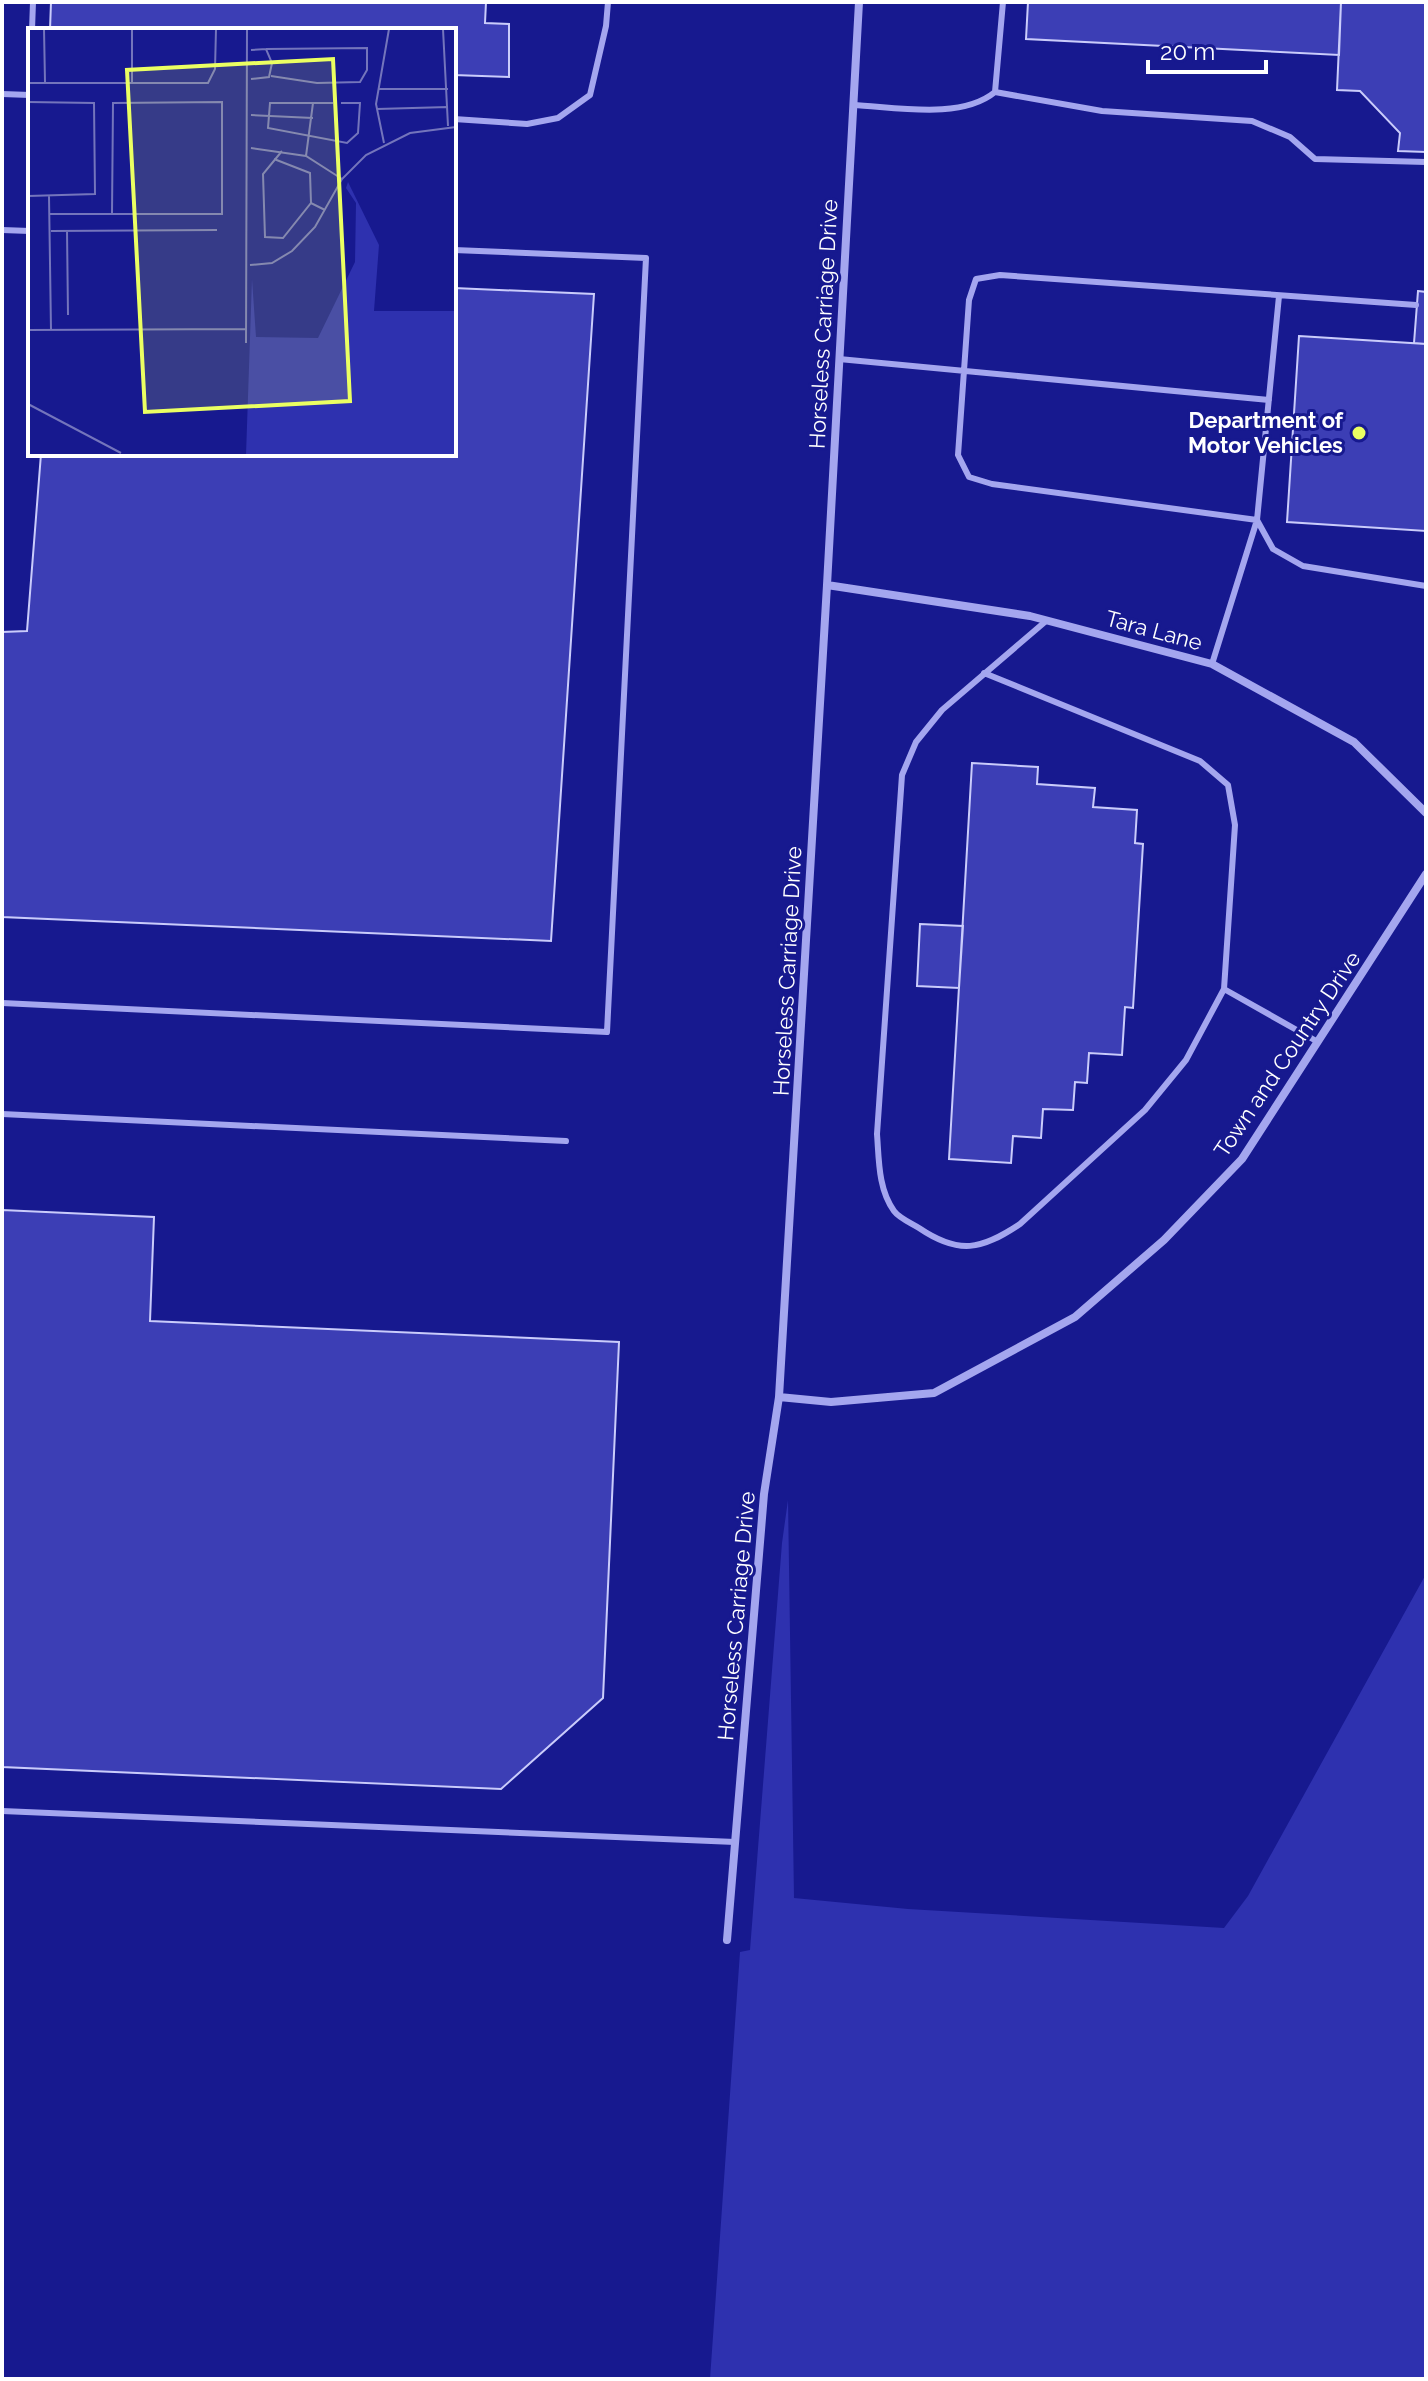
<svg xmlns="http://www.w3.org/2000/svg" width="1428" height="2381" font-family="Raleway,sans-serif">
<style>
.green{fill:#2e31af}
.building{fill:#3c3eb5;stroke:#caccfb;stroke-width:2}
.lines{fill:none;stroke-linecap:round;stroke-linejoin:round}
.service{stroke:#a4a6ef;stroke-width:6}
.minor{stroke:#a4a6ef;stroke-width:8}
.poi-dot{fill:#ebff62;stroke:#17198f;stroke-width:3}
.labels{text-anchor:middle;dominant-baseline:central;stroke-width:6;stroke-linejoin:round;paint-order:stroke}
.street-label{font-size:22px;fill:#fff;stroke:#17198f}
.poi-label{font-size:22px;font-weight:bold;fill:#fff;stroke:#17198f;text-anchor:end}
.inset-road{fill:none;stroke:#7475bc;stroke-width:2}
.view{fill:#ebff62;fill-opacity:0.15;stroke:#ebff62;stroke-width:4}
.inset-edge{fill:none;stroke:#fff;stroke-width:4}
</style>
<rect width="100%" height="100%" fill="#17198f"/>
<path class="green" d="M 788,1500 L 794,1898 L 908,1909 L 1224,1928 L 1248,1896 L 1426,1574 L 1426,2379 L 710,2379 L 740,1952 L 750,1950 L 782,1543 Z"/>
<path class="building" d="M 51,2 L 486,2 L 485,23 L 509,24 L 509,77 L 454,75 L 454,30 L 50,30 Z
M 1028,2 L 1341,2 L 1339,55 L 1026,39 Z
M 1341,2 L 1426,2 L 1426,152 L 1398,151 L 1400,133 L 1360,91 L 1337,90 Z
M 454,288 L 594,294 L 551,941 L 2,917 L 2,632 L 27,631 L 41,454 L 454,454 Z
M 1418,291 L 1426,292 L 1426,344 L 1414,343 Z
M 1299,336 L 1426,344 L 1426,531 L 1287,522 Z
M 972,763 L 1038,767 L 1037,784 L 1095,788 L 1093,807 L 1137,810 L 1135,843 L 1143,844 L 1133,1008 L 1125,1007 L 1122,1055 L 1089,1053 L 1087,1083 L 1075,1082 L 1073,1110 L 1043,1109 L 1041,1138 L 1013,1136 L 1011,1163 L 949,1159 Z
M 920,924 L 963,926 L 959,988 L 917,986 Z
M 2,1210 L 154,1217 L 150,1321 L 619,1342 L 603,1698 L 501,1789 L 2,1767 Z"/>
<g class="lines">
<path class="service" d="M 32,30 L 33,2
M 995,92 L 1102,111 L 1252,121 L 1290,137 L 1315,159 L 1426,162
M 2,94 L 30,95
M 29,95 L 30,79
M 853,105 C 896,107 961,120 995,92 L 1003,2
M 454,119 L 527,124 L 558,118 L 590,95 L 606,26 L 608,2
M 2,230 L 30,231
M 839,359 L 1269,400
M 1257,520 L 992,484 L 969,477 L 958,455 L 969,300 L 976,279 L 1000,275 L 1416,305
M 1257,520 L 1273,549 L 1303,566 L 1426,586
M 1046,621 L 942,710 L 916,742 L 902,775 L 877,1134 C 879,1159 878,1189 894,1211 C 899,1218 911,1223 919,1228 C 959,1255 981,1250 1020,1224 L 1145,1110 L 1186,1060 L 1224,989 L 1318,1042
M 1212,664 L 1257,520 L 1279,296
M 984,673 L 1200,761 L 1228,785 L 1235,825 L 1224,989
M 2,1003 L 607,1032 L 646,258 L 454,250
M 2,1114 L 566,1141
M 2,1811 L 735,1842"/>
<path class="minor" d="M 827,585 L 1030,616 L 1212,664 L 1354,742 L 1426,813
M 779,1397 L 831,1402 L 934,1393 L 1075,1317 L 1164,1240 L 1242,1159 L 1426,874
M 727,1940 L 764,1494 L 779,1397 L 827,585 L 859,2"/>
</g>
<circle class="poi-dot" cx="1359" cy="433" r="8"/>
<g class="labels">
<g class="street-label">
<text transform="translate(823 324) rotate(-87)">Horseless Carriage Drive</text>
<text transform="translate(1154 630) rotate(15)">Tara Lane</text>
<text transform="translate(787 971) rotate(-87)">Horseless Carriage Drive</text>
<text transform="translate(1287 1054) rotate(-56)">Town and Country Drive</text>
<text transform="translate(736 1616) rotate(-85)">Horseless Carriage Drive</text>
</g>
<g class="poi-label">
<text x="1343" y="420">Department of<tspan x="1343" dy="25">Motor Vehicles</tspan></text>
</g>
</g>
<g transform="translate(28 28)">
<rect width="428" height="428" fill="#17198f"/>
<path d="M 320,154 L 351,217 L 346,283 L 428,283 L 428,427 L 218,427 L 224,251 L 228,309 L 290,310 L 327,234 L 328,175 L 318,160 Z" fill="#2e31af"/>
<path class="inset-road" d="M 16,1 L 17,54M 104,1 L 104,55M 415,1 L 420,98M 238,21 L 339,20 L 339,42 L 332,54 L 289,55 L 243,48M 223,51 L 241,49 L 244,35 L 238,21 L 223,22M 0,55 L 180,55 L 187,41 L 188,1M 351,61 L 420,61M 0,74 L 66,75 L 67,166 L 0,168M 305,75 L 242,75 L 240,100 L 319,115 L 330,105 L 332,75 L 313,75M 349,81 L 420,79M 223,87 L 285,90M 356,115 L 348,76 L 361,1M 223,120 L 278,128 L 314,151M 254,123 L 235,146 L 237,209 L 255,210 L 283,175 L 297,182M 278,128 L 285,75M 246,131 L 282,145 L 283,175M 21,168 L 23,302M 22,186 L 194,186 L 194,74 L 85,75 L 84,186M 39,202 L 40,287M 23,203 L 189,202M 222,237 L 244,235 L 264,223 L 287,199 L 314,151 L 338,127 L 382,105 L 428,99M 0,302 L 219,301M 218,315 L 219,1M 0,376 L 93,425"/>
<path class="view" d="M 305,31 L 322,373 L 117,384 L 99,42 Z"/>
<rect width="428" height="428" class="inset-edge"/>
</g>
<rect width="1428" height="2381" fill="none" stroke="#ffffff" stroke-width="8"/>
<path d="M1148 60v12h118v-12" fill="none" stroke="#ffffff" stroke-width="4"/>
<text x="1160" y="60" font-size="24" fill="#ffffff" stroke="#17198f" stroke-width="6" paint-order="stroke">20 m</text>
</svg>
